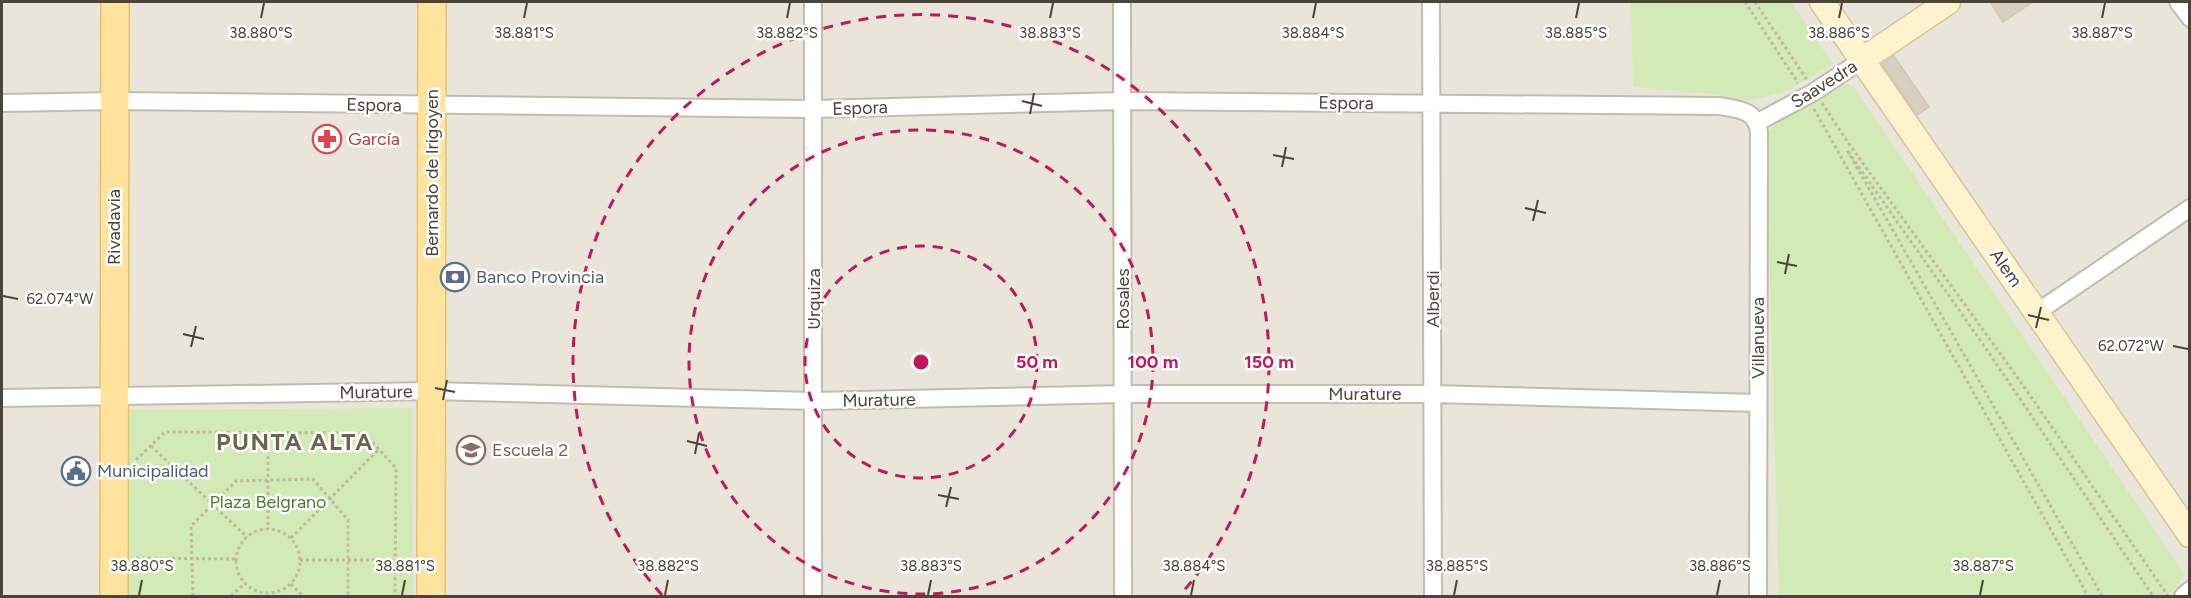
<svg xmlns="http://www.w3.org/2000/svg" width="2191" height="598" font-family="Figtree,sans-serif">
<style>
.residential{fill:#eae5da}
.green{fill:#d2eab5}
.building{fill:#d8cfc1;stroke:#d3c7b4;stroke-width:1.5}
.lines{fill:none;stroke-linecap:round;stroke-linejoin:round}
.street-casing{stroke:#c2bbae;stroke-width:20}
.secondary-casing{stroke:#d6c79b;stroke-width:27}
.primary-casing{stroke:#e6c16a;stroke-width:30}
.path{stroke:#c4b79f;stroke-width:3;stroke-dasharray:3 3;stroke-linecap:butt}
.street{stroke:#fff;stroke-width:16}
.secondary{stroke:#fff3cd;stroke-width:24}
.primary{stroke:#ffe39c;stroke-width:27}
.ticks{fill:none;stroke:#4b4439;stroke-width:2}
.ring{fill:none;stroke:#c2185b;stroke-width:3;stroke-dasharray:10 8}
.labels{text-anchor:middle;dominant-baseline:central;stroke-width:5;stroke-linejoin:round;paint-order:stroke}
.street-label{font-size:18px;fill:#4b4439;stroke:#fff}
.health-label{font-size:18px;fill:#be3a42;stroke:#fff;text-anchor:start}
.service-label{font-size:18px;fill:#4e5e75;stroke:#fff;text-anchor:start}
.education-label{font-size:18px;fill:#785e54;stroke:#fff;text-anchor:start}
.park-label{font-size:18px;fill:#4a7f2a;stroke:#fff}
.district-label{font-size:24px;font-weight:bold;letter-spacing:1.5px;fill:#6e6250;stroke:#fff}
.ticks-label{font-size:15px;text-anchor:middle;fill:#4b4439;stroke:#fff;stroke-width:5;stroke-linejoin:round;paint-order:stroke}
.centre{fill:#c2185b;stroke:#fff;stroke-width:3}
.ring-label{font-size:18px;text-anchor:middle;font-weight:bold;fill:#c2185b;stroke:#fff;stroke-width:5;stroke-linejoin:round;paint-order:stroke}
</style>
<rect width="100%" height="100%" fill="#f6f3ec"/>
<path class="residential" d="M 2,2 L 2189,2 L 2189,596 L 2,596 Z"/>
<path class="green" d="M 1631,2 L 1791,2 L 1833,64 L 1787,91 L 1748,101 L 1713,94 L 1633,87 Z
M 1844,84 L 1853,86 L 2185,575 L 2168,596 L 1779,596 L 1766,138 L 1775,122 Z
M 412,408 L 413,596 L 125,596 L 124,410 Z"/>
<path class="building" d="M 1990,2 L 2033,2 L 2003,22 Z
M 1894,56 L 1929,107 L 1917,115 L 1882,64 Z"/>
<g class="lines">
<g class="street-casing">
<path id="street" d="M 1122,2 L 1123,596
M 1431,2 L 1433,596
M 2178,2 L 2190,18
M 2,103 L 115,101 L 813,109 L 1123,101 L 1719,106 C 1738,109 1757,110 1759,133 L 1758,596
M 1758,122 L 1814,92 L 1862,60
M 2036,313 L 2190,208
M 2,398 L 431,391 L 814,401 L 1123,394 L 1433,394 L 1757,403
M 813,596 L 813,2
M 2183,596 L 2190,590"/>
</g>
<g class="secondary-casing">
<path id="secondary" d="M 1822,2 L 2190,535
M 1862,60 L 1948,2"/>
</g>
<g class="primary-casing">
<path id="primary" d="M 114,596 L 115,2
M 431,596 L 432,2"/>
</g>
<path class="path" d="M 1745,2 L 1798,83
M 1755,2 L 1807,80
M 1822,103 L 1849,144 L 2025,388 L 2168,596
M 1814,109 L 2088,596
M 268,432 L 268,529
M 151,446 L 247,537
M 136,460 L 165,432 L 364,433 L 396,468 L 395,596
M236 561a32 32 0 1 1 64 0a32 32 0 1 1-64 0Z
M 291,538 L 379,449
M 136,558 L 236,559
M 300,560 L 395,560
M 291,584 L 303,596
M 193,596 L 191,526 L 236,481 L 313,479 L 348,520 L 348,596
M 231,596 L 245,583
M 2102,596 L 1847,150 L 1989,353 L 2153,596"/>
<use href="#street" class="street"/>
<use href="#secondary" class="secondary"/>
<use href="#primary" class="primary"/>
</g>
<path class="ticks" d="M 261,18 L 264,3M 524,18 L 527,3M 787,18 L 790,3M 1050,18 L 1053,3M 1313,18 L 1316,3M 1576,18 L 1579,3M 1839,18 L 1842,3M 2102,18 L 2105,3M 1022,101 L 1042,106M 1030,114 L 1034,93M 1273,155 L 1294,159M 1282,167 L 1286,147M 1525,208 L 1546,213M 1533,221 L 1538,200M 1777,262 L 1797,266M 1785,274 L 1789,254M 3,296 L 18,299M 2028,315 L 2049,320M 2036,328 L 2041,307M 183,334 L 204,339M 2173,346 L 2188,349M 191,347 L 196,326M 435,388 L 455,392M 443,400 L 447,380M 687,441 L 707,446M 695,454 L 699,433M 938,495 L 959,499M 946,507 L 951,487M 139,595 L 142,580M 402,595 L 405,580M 665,595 L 668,580M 928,595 L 931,580M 1191,595 L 1194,580M 1454,595 L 1457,580M 1717,595 L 1720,580M 1980,595 L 1983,580"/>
<g class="ring">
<circle cx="921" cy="362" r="116"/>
<circle cx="921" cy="362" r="232"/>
<path d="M662 595A348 348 0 1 1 1180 595"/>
</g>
<defs>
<g id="pharmacy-ring" transform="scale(1.5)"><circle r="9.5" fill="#fff" stroke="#e0444e" stroke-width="1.5"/><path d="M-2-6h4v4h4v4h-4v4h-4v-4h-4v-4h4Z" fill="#e0444e"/></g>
<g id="bank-ring" transform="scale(1.5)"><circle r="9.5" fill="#fff" stroke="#5c6f8a" stroke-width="1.5"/><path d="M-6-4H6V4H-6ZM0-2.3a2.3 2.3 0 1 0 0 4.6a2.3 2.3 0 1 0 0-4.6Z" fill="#5c6f8a"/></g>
<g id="school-ring" transform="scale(1.5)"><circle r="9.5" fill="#fff" stroke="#8d6e63" stroke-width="1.5"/><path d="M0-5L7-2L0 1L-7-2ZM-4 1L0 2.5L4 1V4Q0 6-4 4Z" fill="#8d6e63"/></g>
<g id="civic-ring" transform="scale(1.5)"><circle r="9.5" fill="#fff" stroke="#5c6f8a" stroke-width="1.5"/><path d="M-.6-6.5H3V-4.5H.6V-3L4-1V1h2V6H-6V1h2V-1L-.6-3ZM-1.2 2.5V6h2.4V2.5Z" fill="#5c6f8a"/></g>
</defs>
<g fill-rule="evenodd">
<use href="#pharmacy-ring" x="327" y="139"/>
<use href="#bank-ring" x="455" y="277"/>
<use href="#school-ring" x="471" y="450"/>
<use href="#civic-ring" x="76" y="471"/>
</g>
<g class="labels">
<g class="street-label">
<text transform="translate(1824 84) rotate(-32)">Saavedra</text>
<text transform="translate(1346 103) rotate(1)">Espora</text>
<text transform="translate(374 105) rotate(1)">Espora</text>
<text transform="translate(860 108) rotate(-2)">Espora</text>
<text transform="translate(432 173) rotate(-90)">Bernardo de Irigoyen</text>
<text transform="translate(114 227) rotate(-90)">Rivadavia</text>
<text transform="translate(2006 268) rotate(55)">Alem</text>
<text transform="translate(814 299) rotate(-90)">Urquiza</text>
<text transform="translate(1123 299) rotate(-90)">Rosales</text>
<text transform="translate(1433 299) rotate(-90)">Alberdi</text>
<text transform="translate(1758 338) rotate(-90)">Villanueva</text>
<text transform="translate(376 392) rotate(-1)">Murature</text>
<text x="1365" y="394">Murature</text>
<text transform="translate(879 400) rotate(-1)">Murature</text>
</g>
<g class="health-label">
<text x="348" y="139">García</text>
</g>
<g class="service-label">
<text x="476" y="277">Banco Provincia</text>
<text x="97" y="471">Municipalidad</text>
</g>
<g class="education-label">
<text x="492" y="450">Escuela 2</text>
</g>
<g class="park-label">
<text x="268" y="502">Plaza Belgrano</text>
</g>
<g class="district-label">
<text x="295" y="441">PUNTA ALTA</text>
</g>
</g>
<g class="ticks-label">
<text x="261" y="38">38.880°S</text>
<text x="524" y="38">38.881°S</text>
<text x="787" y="38">38.882°S</text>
<text x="1050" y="38">38.883°S</text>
<text x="1313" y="38">38.884°S</text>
<text x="1576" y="38">38.885°S</text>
<text x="1839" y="38">38.886°S</text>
<text x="2102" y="38">38.887°S</text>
<text x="60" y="304">62.074°W</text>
<text x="2131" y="351">62.072°W</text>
<text x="142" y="571">38.880°S</text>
<text x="405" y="571">38.881°S</text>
<text x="668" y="571">38.882°S</text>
<text x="931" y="571">38.883°S</text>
<text x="1194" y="571">38.884°S</text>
<text x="1457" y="571">38.885°S</text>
<text x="1720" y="571">38.886°S</text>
<text x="1983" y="571">38.887°S</text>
</g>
<circle cx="921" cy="362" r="9" class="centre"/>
<g class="ring-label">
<text x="1037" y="368">50 m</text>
<text x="1153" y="368">100 m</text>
<text x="1269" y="368">150 m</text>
</g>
<rect width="2191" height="598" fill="none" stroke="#4b4439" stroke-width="6"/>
</svg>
